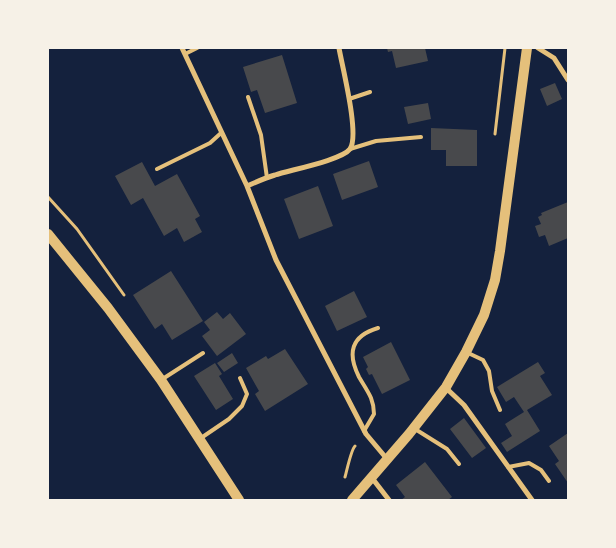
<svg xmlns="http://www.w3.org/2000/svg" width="616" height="548" font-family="'Source Serif 4',serif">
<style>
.building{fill:#48494c}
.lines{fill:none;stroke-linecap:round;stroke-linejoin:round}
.path{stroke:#e5c07b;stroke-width:3}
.service{stroke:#e5c07b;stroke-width:4}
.minor{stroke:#e5c07b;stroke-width:5}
.secondary{stroke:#e5c07b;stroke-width:10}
</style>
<rect width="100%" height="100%" fill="#14213d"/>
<path class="building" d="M 387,48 L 425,48 L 428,61 L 396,68 L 392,51 L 388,52 Z
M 282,55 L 297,103 L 265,113 L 257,90 L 251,92 L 243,67 Z
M 555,83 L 562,99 L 547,106 L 540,89 Z
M 428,103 L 431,119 L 408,124 L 404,107 Z
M 431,128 L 477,130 L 477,166 L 446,166 L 446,150 L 431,150 Z
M 369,161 L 378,187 L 342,200 L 333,174 Z
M 142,162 L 155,186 L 177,174 L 200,216 L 195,219 L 202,232 L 184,242 L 177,228 L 164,236 L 143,198 L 131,205 L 115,176 Z
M 318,186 L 333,226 L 299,239 L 284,199 Z
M 568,202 L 568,238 L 549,246 L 545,235 L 539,237 L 535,226 L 541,224 L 538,217 L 542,215 L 541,213 Z
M 171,271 L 203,321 L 172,340 L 162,324 L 155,329 L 133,295 Z
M 354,291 L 367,317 L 337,331 L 325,306 Z
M 217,312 L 223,319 L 230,313 L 246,334 L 217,356 L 202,336 L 210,330 L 204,322 Z
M 391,342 L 410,380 L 382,394 L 372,374 L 369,375 L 366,369 L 368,367 L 363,357 Z
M 285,349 L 308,384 L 265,411 L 255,394 L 259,391 L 246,368 L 266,356 L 268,359 Z
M 232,353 L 238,363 L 224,372 L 217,363 Z
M 538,362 L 545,373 L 540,376 L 552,395 L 527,410 L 540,431 L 507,452 L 501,443 L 512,436 L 505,424 L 524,412 L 514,397 L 506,402 L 497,387 Z
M 215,363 L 222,374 L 219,376 L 233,399 L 216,410 L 194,376 Z
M 464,418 L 486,448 L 472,458 L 450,429 Z
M 568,433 L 568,483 L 555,464 L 559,461 L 549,446 Z
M 425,462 L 452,497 L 448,500 L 401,500 L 405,497 L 396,485 Z"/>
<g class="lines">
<path class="path" d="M 495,134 L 505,48
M 48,197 L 77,229 L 124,295
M 345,477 C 347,470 351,450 355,446"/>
<path class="service" d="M 185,54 L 197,48
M 248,97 L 261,135 L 267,178
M 349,99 L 370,92
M 350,149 L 376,141 L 421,137
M 157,169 L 210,143 L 221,133
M 466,352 L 483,360 L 489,371 L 492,391 L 500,410
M 161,380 L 203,353
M 415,429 L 447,449 L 459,464
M 364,431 L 374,414 C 374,408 373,403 371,398 C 368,391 363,384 359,377 C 347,353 351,336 378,328
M 201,438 L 229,419 L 242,406 L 247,394 L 240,378
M 508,467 L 529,463 L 541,470 L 549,481"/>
<path class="minor" d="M 182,48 L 247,186 L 276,260 L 366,434 L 387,459
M 538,48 L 554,58 L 568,80
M 247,186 C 256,182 265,178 275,175 C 290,170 342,160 350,149 C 360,135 342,66 339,48
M 446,388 L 464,405 L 532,500
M 372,478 L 389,500"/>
<path class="secondary" d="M 48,234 L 108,308 L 161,380 L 239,500
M 352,500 L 409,434 L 446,387 L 466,352 L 484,315 L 495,280 L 500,251 L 527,48"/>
</g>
<rect width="616" height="548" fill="none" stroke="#f6f1e7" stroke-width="98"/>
</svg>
